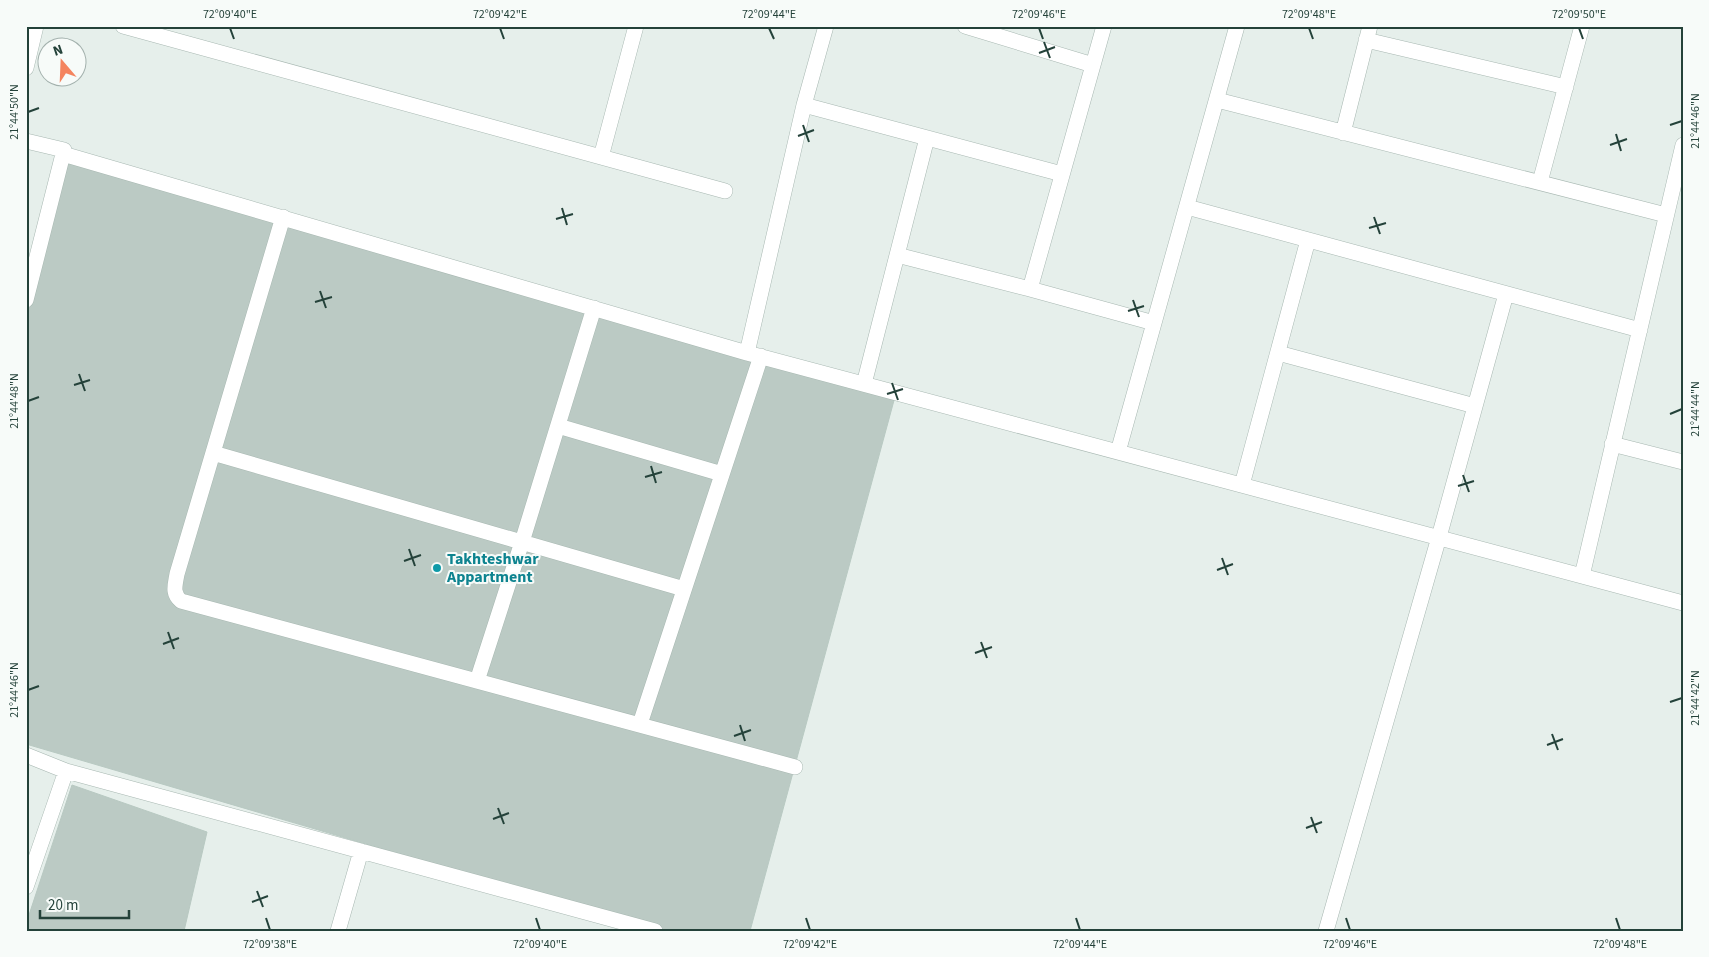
<svg xmlns="http://www.w3.org/2000/svg" width="1709" height="957" font-family="'Source Sans 3',sans-serif">
<style>
.building{fill:#bbcac4;stroke:#b8c9c2}
.lines{fill:none;stroke-linecap:round;stroke-linejoin:round}
.minor-casing{stroke:#a8b8b2;stroke-width:16}
.minor{stroke:#fff;stroke-width:15}
.ticks{fill:none;stroke:#24423a;stroke-width:2}
.culture-dot{fill:#0f9aa8;stroke:#f7fbf9;stroke-width:2}
.labels{text-anchor:middle;dominant-baseline:central;stroke-width:4;stroke-linejoin:round;paint-order:stroke}
.culture-label{font-size:16px;font-weight:bold;fill:#0d838f;stroke:#f7fbf9;text-anchor:start}
.neatline{fill:none;stroke:#24423a;stroke-width:2}
.ticks-label{font-size:12px;text-anchor:middle;fill:#24423a}
</style>
<rect width="100%" height="100%" fill="#e6efeb"/>
<path class="building" d="M 64,150 L 896,393 L 750,931 L 662,931 L 26,744 L 26,305 Z
M 72,785 L 207,832 L 184,931 L 26,931 L 26,924 Z"/>
<g class="lines">
<g class="minor-casing">
<path id="minor" d="M 123,26 L 725,191
M 826,26 L 804,105 L 747,353 L 1683,603
M 965,26 L 1093,65
M 1104,26 L 1030,289 L 1154,323
M 1366,40 L 1566,87
M 26,68 L 36,26
M 1217,100 L 1666,215
M 804,105 L 1062,174
M 1343,133 L 1370,26
M 26,141 L 64,150 L 26,300
M 63,154 L 747,353
M 601,157 L 636,26
M 1540,182 L 1582,26
M 1187,207 L 1640,330
M 283,217 L 177,574 C 175,586 172,593 181,601 L 795,767
M 897,255 L 1030,289
M 1278,353 L 1475,406
M 864,384 L 927,138
M 558,426 L 722,474
M 1612,444 L 1683,462
M 1118,452 L 1237,26
M 213,453 L 684,589
M 1242,485 L 1308,240
M 1582,576 L 1683,145
M 477,681 L 522,542 L 594,308
M 640,724 L 761,356
M 26,755 L 66,771 L 655,931
M 26,887 L 66,771
M 338,931 L 361,851
M 1326,931 L 1439,537 L 1506,294"/>
</g>
<use href="#minor" class="minor"/>
</g>
<path class="ticks" d="M 230,28 L 234,39M 500,28 L 504,39M 769,28 L 774,39M 1039,28 L 1043,39M 1309,28 L 1313,39M 1579,28 L 1583,39M 1044,42 L 1050,58M 1039,53 L 1055,47M 28,112 L 39,108M 803,125 L 809,142M 1670,125 L 1682,121M 1616,134 L 1621,151M 798,136 L 814,130M 1610,145 L 1627,139M 562,208 L 567,225M 1374,217 L 1380,234M 556,219 L 573,214M 1369,228 L 1386,223M 320,291 L 326,308M 1133,300 L 1139,317M 315,302 L 332,297M 1128,311 L 1144,306M 79,374 L 85,391M 892,383 L 898,400M 74,385 L 90,380M 887,394 L 903,389M 28,401 L 39,397M 1670,414 L 1682,409M 651,466 L 656,483M 1463,475 L 1469,492M 645,477 L 662,472M 1458,486 L 1474,481M 409,549 L 415,566M 1222,558 L 1228,575M 404,561 L 421,555M 1217,570 L 1233,564M 168,632 L 174,649M 981,642 L 987,658M 163,644 L 179,638M 975,653 L 992,647M 28,690 L 39,686M 1670,702 L 1682,698M 740,725 L 745,741M 1552,734 L 1558,750M 734,736 L 751,730M 1547,745 L 1563,739M 498,808 L 504,824M 1311,817 L 1317,833M 493,819 L 509,813M 1306,828 L 1322,822M 257,891 L 263,907M 252,902 L 268,896M 266,918 L 270,930M 536,918 L 540,930M 806,918 L 810,930M 1076,918 L 1080,930M 1346,918 L 1350,930M 1616,918 L 1620,930"/>
<circle class="culture-dot" cx="437" cy="568" r="5"/>
<g class="labels">
<g class="culture-label">
<text x="447" y="559">Takhteshwar<tspan x="447" dy="18">Appartment</tspan></text>
</g>
</g>
<rect width="1709" height="957" fill="none" stroke="#f7fbf9" stroke-width="55"/>
<g transform="translate(62 62) rotate(341)"><circle r="24" fill="#f7fbf9" stroke="#a3b1ad"/>
<path d="M0-4L9 19L0 12L-9 19Z" fill="#f4845f"/>
<text y="-8" font-size="14" font-weight="bold" text-anchor="middle" fill="#24423a">N</text>
</g>
<path d="M40 910v8h89v-8" fill="none" stroke="#24423a" stroke-width="2.5"/>
<text x="48" y="910" font-size="15" fill="#24423a" stroke="#f7fbf9" stroke-width="4" paint-order="stroke">20 m</text>
<rect x="28" y="28" width="1654" height="902" class="neatline"/>
<g class="ticks-label">
<text x="230" y="18">72°09'40"E</text>
<text x="500" y="18">72°09'42"E</text>
<text x="769" y="18">72°09'44"E</text>
<text x="1039" y="18">72°09'46"E</text>
<text x="1309" y="18">72°09'48"E</text>
<text x="1579" y="18">72°09'50"E</text>
<text transform="translate(14 112) rotate(-90)" y="4">21°44'50"N</text>
<text transform="translate(1695 121) rotate(-90)" y="4">21°44'46"N</text>
<text transform="translate(14 401) rotate(-90)" y="4">21°44'48"N</text>
<text transform="translate(1695 409) rotate(-90)" y="4">21°44'44"N</text>
<text transform="translate(14 690) rotate(-90)" y="4">21°44'46"N</text>
<text transform="translate(1695 698) rotate(-90)" y="4">21°44'42"N</text>
<text x="270" y="948">72°09'38"E</text>
<text x="540" y="948">72°09'40"E</text>
<text x="810" y="948">72°09'42"E</text>
<text x="1080" y="948">72°09'44"E</text>
<text x="1350" y="948">72°09'46"E</text>
<text x="1620" y="948">72°09'48"E</text>
</g>
</svg>
